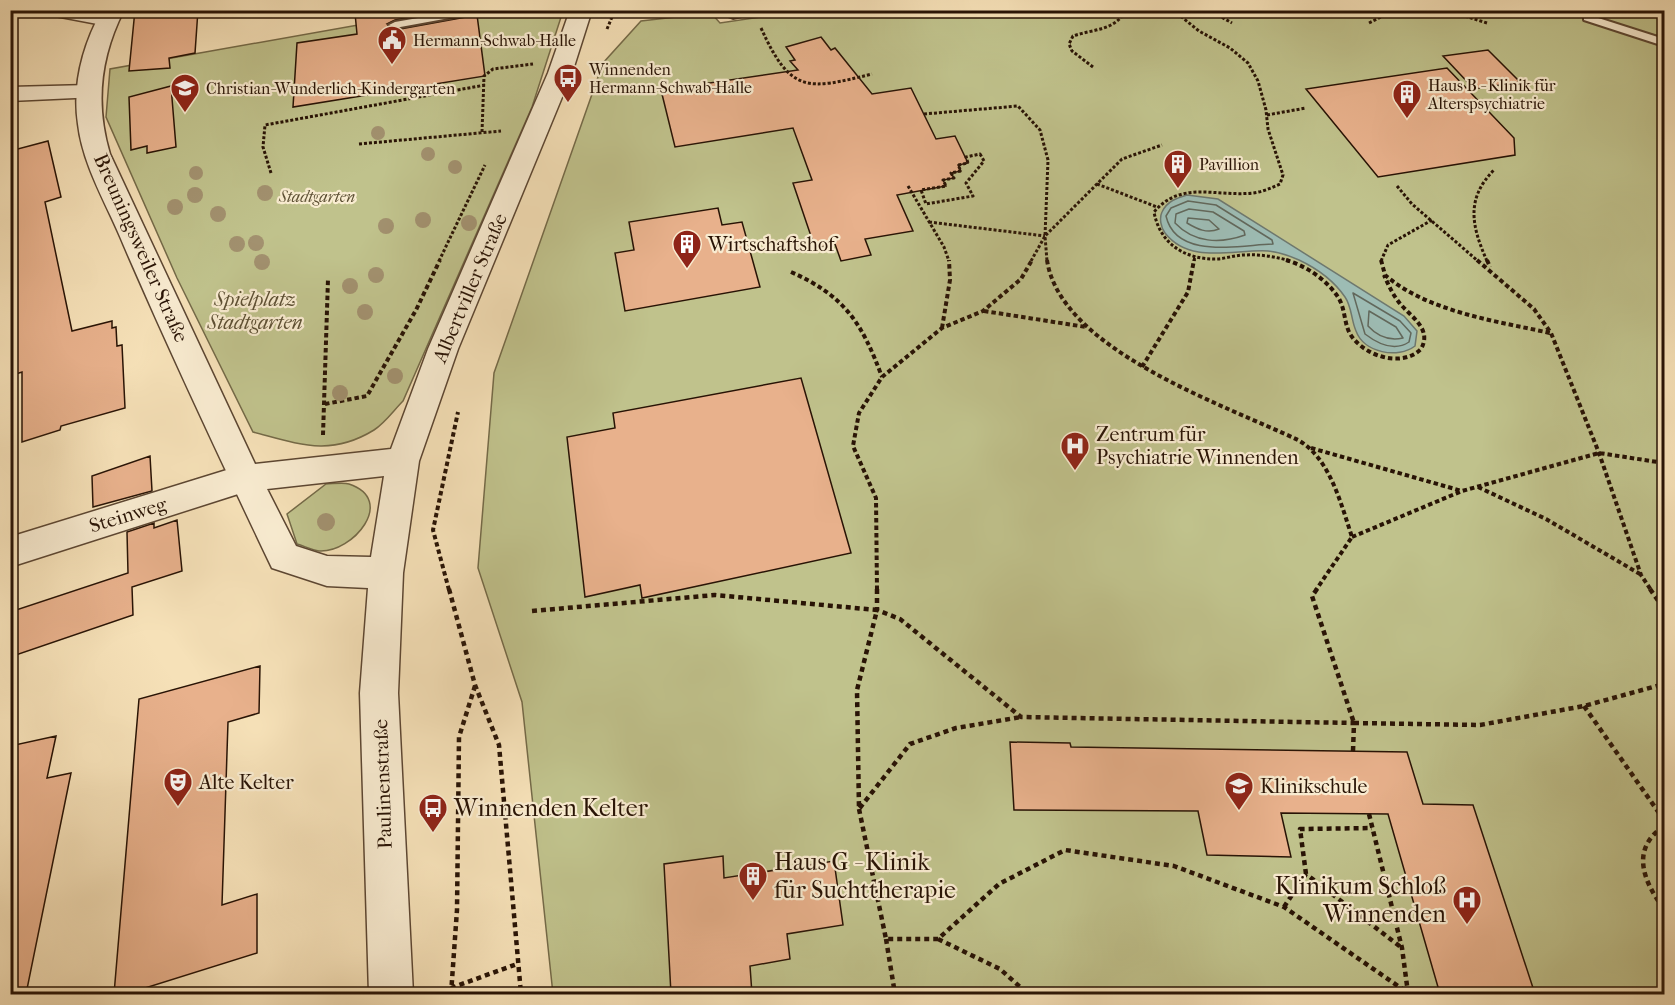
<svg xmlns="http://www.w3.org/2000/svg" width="1675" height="1005" font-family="'IM FELL French Canon',serif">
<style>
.green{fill:#c0c28c;stroke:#746a48;stroke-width:1.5}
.water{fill:#9dbcb4;stroke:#6e786e;stroke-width:1.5}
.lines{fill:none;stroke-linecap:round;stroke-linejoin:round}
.shore{stroke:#62685c;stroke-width:1.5}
.building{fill:#e8b18c;stroke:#281305;stroke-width:1.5}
.service-casing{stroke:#5c4632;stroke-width:4}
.minor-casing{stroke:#5c4632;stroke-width:3}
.tertiary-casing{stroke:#5c4632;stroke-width:3}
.path-far2{stroke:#281305;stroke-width:3;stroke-dasharray:3 2;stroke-linecap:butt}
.path-far1{stroke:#281305;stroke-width:4;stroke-dasharray:4.5 3;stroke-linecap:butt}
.path{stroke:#281305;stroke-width:4.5;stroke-dasharray:5 4;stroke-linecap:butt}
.service{fill:#f9ecd1;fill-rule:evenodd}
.minor{fill:#f9ecd1;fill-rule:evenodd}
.tertiary{fill:#f9ecd1;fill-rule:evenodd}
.tree{fill:#a2916f}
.labels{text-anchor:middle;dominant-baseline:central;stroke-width:4.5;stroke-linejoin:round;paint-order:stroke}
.far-poi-label{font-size:16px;fill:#281305;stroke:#f9ecd1;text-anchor:start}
.far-park-label{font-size:16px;font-style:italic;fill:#5d5034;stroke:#f9ecd1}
.poi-label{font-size:20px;fill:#281305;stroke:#f9ecd1;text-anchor:start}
.street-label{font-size:20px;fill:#281305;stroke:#f9ecd1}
.park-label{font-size:20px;font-style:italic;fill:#5d5034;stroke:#f9ecd1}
.near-poi-label{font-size:24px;fill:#281305;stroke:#f9ecd1;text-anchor:start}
</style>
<rect width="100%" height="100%" fill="#f6e1b8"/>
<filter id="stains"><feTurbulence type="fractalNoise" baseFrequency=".00333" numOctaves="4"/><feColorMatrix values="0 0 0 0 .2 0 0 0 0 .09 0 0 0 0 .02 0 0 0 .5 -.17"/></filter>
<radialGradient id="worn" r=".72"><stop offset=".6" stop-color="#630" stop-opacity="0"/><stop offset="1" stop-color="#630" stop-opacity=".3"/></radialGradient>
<path class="green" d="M 808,10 L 1664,11 L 1664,994 L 553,994 L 522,702 L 478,568 L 494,373 L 603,63 L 641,21 L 711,13 L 720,23 Z
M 437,11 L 563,11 L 532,107 L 403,401 C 394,410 385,423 374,430 C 330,457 299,444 253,432 L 177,278 L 106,117 L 110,69 Z
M 326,484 C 332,484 343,482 349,484 C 397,500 353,553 319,551 C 312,550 304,546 297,544 L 287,514 Z"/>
<path class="water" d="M 1187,195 L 1218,199 L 1404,316 L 1417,331 L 1415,346 C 1398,359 1364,353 1356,331 C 1351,320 1352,307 1345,297 C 1334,281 1316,268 1299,260 C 1290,256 1278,252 1268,251 C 1234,249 1190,265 1165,233 C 1161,228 1159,218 1162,212 C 1167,201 1177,198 1187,195 Z"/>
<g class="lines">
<path class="shore" d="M 1188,201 L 1216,205 L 1272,240 L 1273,244 C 1239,245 1176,260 1166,216 L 1171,208 Z
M 1189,209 L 1213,212 L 1244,231 L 1245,235 C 1220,244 1194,243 1175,223 L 1176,214 Z
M 1188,218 L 1209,220 L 1219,229 C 1207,234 1197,229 1187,223 Z
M 1353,293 L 1400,321 L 1411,333 L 1409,342 C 1394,352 1378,344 1365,334 Z
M 1369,311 L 1396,327 L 1403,338 C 1389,341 1378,337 1368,326 Z"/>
</g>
<path class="building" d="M 135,10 L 198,10 L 195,53 L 169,58 L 170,68 L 129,71 Z
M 372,10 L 448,10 L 395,20 L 387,24 L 395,30 L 477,15 L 485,76 L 293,107 L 297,43 L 357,34 L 355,13 Z
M 821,37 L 831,50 L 835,48 L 872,94 L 911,88 L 936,139 L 955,136 L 968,163 L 958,165 L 961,171 L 951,173 L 954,178 L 943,180 L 946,186 L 897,195 L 913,231 L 865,239 L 871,255 L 841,261 L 835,244 L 815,248 L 793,183 L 812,180 L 793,128 L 675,147 L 661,90 L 798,70 L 790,61 L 795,60 L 786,47 Z
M 1488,50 L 1520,82 L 1474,89 L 1443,56 Z
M 1447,68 L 1514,138 L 1515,155 L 1378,177 L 1306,89 Z
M 171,86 L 176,147 L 147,153 L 147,146 L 131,150 L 129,97 Z
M 48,141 L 61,197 L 45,202 L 72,331 L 112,321 L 112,328 L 116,327 L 117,346 L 122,345 L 125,408 L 61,426 L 60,430 L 22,442 L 22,372 L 16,374 L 17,354 L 10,320 L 10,151 Z
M 718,208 L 722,225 L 742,222 L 760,287 L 625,311 L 615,253 L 634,250 L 629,222 Z
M 801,378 L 851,553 L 642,598 L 640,585 L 585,597 L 567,437 L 615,428 L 613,413 Z
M 150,456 L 152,491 L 93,507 L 92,476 Z
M 177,520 L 182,571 L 132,587 L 133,615 L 10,657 L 10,612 L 128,573 L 127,532 L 154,523 L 154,528 Z
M 260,666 L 259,713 L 228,722 L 222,905 L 257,894 L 257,953 L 126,994 L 114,994 L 139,699 Z
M 56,736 L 47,778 L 71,773 L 26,994 L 10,994 L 10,746 Z
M 1010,742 L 1070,743 L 1071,747 L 1407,752 L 1423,804 L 1473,805 L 1535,994 L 1440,994 L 1388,814 L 1281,813 L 1291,857 L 1207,855 L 1198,811 L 1014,810 Z
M 723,856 L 724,878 L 834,861 L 843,925 L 787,934 L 790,959 L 750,966 L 752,994 L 671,994 L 664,864 Z"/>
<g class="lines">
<g class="service-casing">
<path id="service" d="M 464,10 L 493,10 L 395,28 L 389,25 L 395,22 Z
M 713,10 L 770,10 L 733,18 Z
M 1584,16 L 1592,16 L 1664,39 L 1664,46 L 1584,20 Z"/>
</g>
<g class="minor-casing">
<path id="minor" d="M 47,10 L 98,10 L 116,14 L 119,19 L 116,24 L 108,26 L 50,15 Z
M 89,85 L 97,87 L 101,92 L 97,97 L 10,101 L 10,87 Z
M 246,464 L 257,468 L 262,478 L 257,488 L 10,567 L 10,537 Z"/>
</g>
<g class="tertiary-casing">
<path id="tertiary" d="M 102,10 L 124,10 C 100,57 95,104 110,154 L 255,464 L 391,449 L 428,349 L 548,73 L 570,10 L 592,10 L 572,73 L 458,349 L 419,461 L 403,573 L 398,693 L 413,994 L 369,994 L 360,693 L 368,588 L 327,586 L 272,568 C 221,461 171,355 124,246 C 108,206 83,167 78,124 C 72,84 83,45 102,10 ZM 384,476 L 371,557 L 327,556 L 296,546 L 267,489 Z"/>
</g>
<path class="path-far2" d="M 1173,10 L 1199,31 L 1230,48 L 1248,63 L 1258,81 L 1266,110 L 1268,129 L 1283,175 L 1280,184 C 1271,188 1262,192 1253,193 C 1216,197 1181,180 1154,212 C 1160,244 1185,260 1218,259 C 1227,258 1236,255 1245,255 C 1261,254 1276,257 1291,261
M 1209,10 L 1232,23
M 1446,10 L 1487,23
M 615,14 L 645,10
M 1369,23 L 1395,10
M 761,28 C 791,94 807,90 872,74
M 607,29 L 615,10
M 1093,67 L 1072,51 L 1069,44 L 1073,36 C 1093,29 1115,31 1126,10
M 924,114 L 1018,106 L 1040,130 L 1048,160 L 1045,236 L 1122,159 L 1162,145
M 1267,115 L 1306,108
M 482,132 L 484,76 L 493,69 L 533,64
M 359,144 L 501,131
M 980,154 L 984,161 L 966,183 L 973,196 L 926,204 L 921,190 L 946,186 L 943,180 L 954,178 L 951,173 L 961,171 L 958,165 L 968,163 L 966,157 Z
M 271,173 L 263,147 L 265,125 L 485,85
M 1097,184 L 1157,207
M 908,186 L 944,247 L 949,261
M 1397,186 L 1412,204 L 1478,261
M 929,222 L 1045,236
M 439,261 L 485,165
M 1031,261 L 1045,236 L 1047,261
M 1194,261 L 1195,256
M 1381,261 L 1388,245 L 1432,220
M 1487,261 C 1472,227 1465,199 1494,170"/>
<path class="path-far1" d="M 1047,260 C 1060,350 1225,405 1298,440 C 1330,458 1341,504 1352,537 L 1316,590
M 1286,260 C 1306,266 1326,279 1338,297 C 1345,308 1344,321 1349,332 C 1361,355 1401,369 1421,349 C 1433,328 1409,316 1398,301 C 1392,293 1388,284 1384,275
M 1381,260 L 1385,275 C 1428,312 1496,321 1550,333
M 1477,260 L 1534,309 L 1551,333 L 1599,453 L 1641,575 L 1651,590
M 1487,260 L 1490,267
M 791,272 C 845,296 862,323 882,377
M 984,311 L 1086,327
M 942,328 L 950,280 L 949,260
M 1142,367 L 1188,292 L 1194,260
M 325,404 L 367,396 L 416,310 L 440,260
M 323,435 L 328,279
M 1311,448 L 1462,491
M 1478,487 L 1546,519 L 1640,574
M 1352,537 L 1462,491 L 1599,453 L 1664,463
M 449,590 L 433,530 L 458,412
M 877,590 L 876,498 L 853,446 L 859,413 L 882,377 L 942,328 L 983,311 L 1021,279 L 1032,260"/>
<path class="path" d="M 449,589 L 475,685 L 499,745 L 521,994
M 877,589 L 877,610 L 900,619 L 1021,717 L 1354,723
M 1317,589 L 1312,596 L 1354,723
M 1650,589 L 1664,609
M 532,611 L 715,595 L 877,610 L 857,690 L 859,809 L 910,744 L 956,728 L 1021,717
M 1584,706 L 1664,820
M 1354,723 L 1480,725 L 1584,706 L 1664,684
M 1353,751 L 1354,723
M 859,809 L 886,939 L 938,939 L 999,884 L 1065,850 L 1174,866 L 1284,907 L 1408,993
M 1369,814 L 1402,948 L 1408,993
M 1664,826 C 1630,849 1643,881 1664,909
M 1306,874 L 1300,829 L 1372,828
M 1284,907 L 1306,874 L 1402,948
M 886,939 L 895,994
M 938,939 L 1000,969 L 1028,994
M 451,988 L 517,964
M 451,994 L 457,910 L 459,737 L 475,686"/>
<use href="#service" class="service"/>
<use href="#minor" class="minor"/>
<use href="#tertiary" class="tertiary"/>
</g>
<g class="tree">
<circle cx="378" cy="133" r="7"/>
<circle cx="428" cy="154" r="7"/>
<circle cx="455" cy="167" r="7"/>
<circle cx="196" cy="173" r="7"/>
<circle cx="265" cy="193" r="8"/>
<circle cx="195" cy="195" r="8"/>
<circle cx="175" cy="207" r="8"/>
<circle cx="218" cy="214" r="8"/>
<circle cx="423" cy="220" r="8"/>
<circle cx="469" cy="223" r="8"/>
<circle cx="386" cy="226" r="8"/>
<circle cx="256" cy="243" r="8"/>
<circle cx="237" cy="244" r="8"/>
<circle cx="262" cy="262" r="8"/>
<circle cx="376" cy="275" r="8"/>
<circle cx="350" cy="286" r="8"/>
<circle cx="365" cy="312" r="8"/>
<circle cx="395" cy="376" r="8"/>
<circle cx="340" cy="393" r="8"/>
<circle cx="326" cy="522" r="9"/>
</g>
<defs>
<g id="civic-pin" transform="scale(1.5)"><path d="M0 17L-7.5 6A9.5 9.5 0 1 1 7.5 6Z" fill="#8f2418" stroke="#f9ecd1"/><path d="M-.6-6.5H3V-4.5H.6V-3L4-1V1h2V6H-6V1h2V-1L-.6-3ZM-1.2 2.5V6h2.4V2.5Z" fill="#fff"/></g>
<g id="bus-pin" transform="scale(1.5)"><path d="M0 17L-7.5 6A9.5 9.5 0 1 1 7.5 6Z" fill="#8f2418" stroke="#f9ecd1"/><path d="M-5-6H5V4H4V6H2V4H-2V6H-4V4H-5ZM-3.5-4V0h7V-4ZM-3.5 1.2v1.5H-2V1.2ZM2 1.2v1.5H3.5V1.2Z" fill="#fff"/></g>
<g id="school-pin" transform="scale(1.5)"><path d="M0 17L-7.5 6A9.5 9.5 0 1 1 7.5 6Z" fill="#8f2418" stroke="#f9ecd1"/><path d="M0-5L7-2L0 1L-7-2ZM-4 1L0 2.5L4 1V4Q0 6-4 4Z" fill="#fff"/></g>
<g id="building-pin" transform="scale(1.5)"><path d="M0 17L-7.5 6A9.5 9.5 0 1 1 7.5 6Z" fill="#8f2418" stroke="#f9ecd1"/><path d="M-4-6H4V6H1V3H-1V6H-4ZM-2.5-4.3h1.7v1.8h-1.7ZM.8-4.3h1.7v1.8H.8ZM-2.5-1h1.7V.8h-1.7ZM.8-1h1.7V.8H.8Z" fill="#fff"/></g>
<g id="hospital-pin" transform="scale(1.5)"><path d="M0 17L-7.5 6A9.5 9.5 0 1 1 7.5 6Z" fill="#8f2418" stroke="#f9ecd1"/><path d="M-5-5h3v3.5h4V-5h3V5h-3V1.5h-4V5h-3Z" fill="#fff"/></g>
<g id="theatre-pin" transform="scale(1.5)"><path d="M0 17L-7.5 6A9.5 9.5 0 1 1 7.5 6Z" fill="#8f2418" stroke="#f9ecd1"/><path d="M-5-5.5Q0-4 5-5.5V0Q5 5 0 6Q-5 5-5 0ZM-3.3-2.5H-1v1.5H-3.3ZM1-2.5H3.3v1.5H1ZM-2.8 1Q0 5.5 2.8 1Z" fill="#fff"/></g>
</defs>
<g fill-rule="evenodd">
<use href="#civic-pin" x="392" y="40"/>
<use href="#bus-pin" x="568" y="78"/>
<use href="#school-pin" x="185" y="88"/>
<use href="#building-pin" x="1407" y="94"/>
<use href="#building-pin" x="1178" y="164"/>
<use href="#building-pin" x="687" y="244"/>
<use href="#hospital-pin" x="1075" y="446"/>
<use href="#theatre-pin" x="178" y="782"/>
<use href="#school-pin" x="1239" y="786"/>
<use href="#bus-pin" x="433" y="808"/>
<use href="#building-pin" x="753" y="876"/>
<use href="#hospital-pin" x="1467" y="900"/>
</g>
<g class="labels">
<g class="far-poi-label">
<text x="413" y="40">Hermann-Schwab-Halle</text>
<text x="589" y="69">Winnenden<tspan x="589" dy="18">Hermann-Schwab-Halle</tspan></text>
<text x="1428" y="85">Haus B - Klinik für<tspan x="1428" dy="18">Alterspsychiatrie</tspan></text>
<text x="206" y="88">Christian-Wunderlich-Kindergarten</text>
<text x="1199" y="164">Pavillion</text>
</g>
<g class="far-park-label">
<text x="317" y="196">Stadtgarten</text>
</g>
<g class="poi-label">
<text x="708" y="244">Wirtschaftshof</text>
<text x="1096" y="434">Zentrum für<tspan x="1096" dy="23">Psychiatrie Winnenden</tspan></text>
<text x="199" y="782">Alte Kelter</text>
<text x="1260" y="786">Klinikschule</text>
</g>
<g class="street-label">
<text transform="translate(141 248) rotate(66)">Breuningsweiler Straße</text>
<text transform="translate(470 288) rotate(-67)">Albertviller Straße</text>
<text transform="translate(128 515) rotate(-17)">Steinweg</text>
<text transform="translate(383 784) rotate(-92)">Paulinenstraße</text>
</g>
<g class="park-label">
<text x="255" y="299">Spielplatz<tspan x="255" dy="23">Stadtgarten</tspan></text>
</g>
<g class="near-poi-label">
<text x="454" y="808">Winnenden Kelter</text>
<text x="774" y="862">Haus G - Klinik<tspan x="774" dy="28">für Suchttherapie</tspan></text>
<text x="1446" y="886" text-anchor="end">Klinikum Schloß<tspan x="1446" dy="28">Winnenden</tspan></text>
</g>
</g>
<rect width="1675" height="1005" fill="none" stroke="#f6e1b8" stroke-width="36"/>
<rect x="12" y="12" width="1651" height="981" fill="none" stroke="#281305" stroke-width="3"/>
<rect x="18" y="18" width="1639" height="969" fill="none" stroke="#281305" stroke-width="1.5"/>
<rect width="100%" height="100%" filter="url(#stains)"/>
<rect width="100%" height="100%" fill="url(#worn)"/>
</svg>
